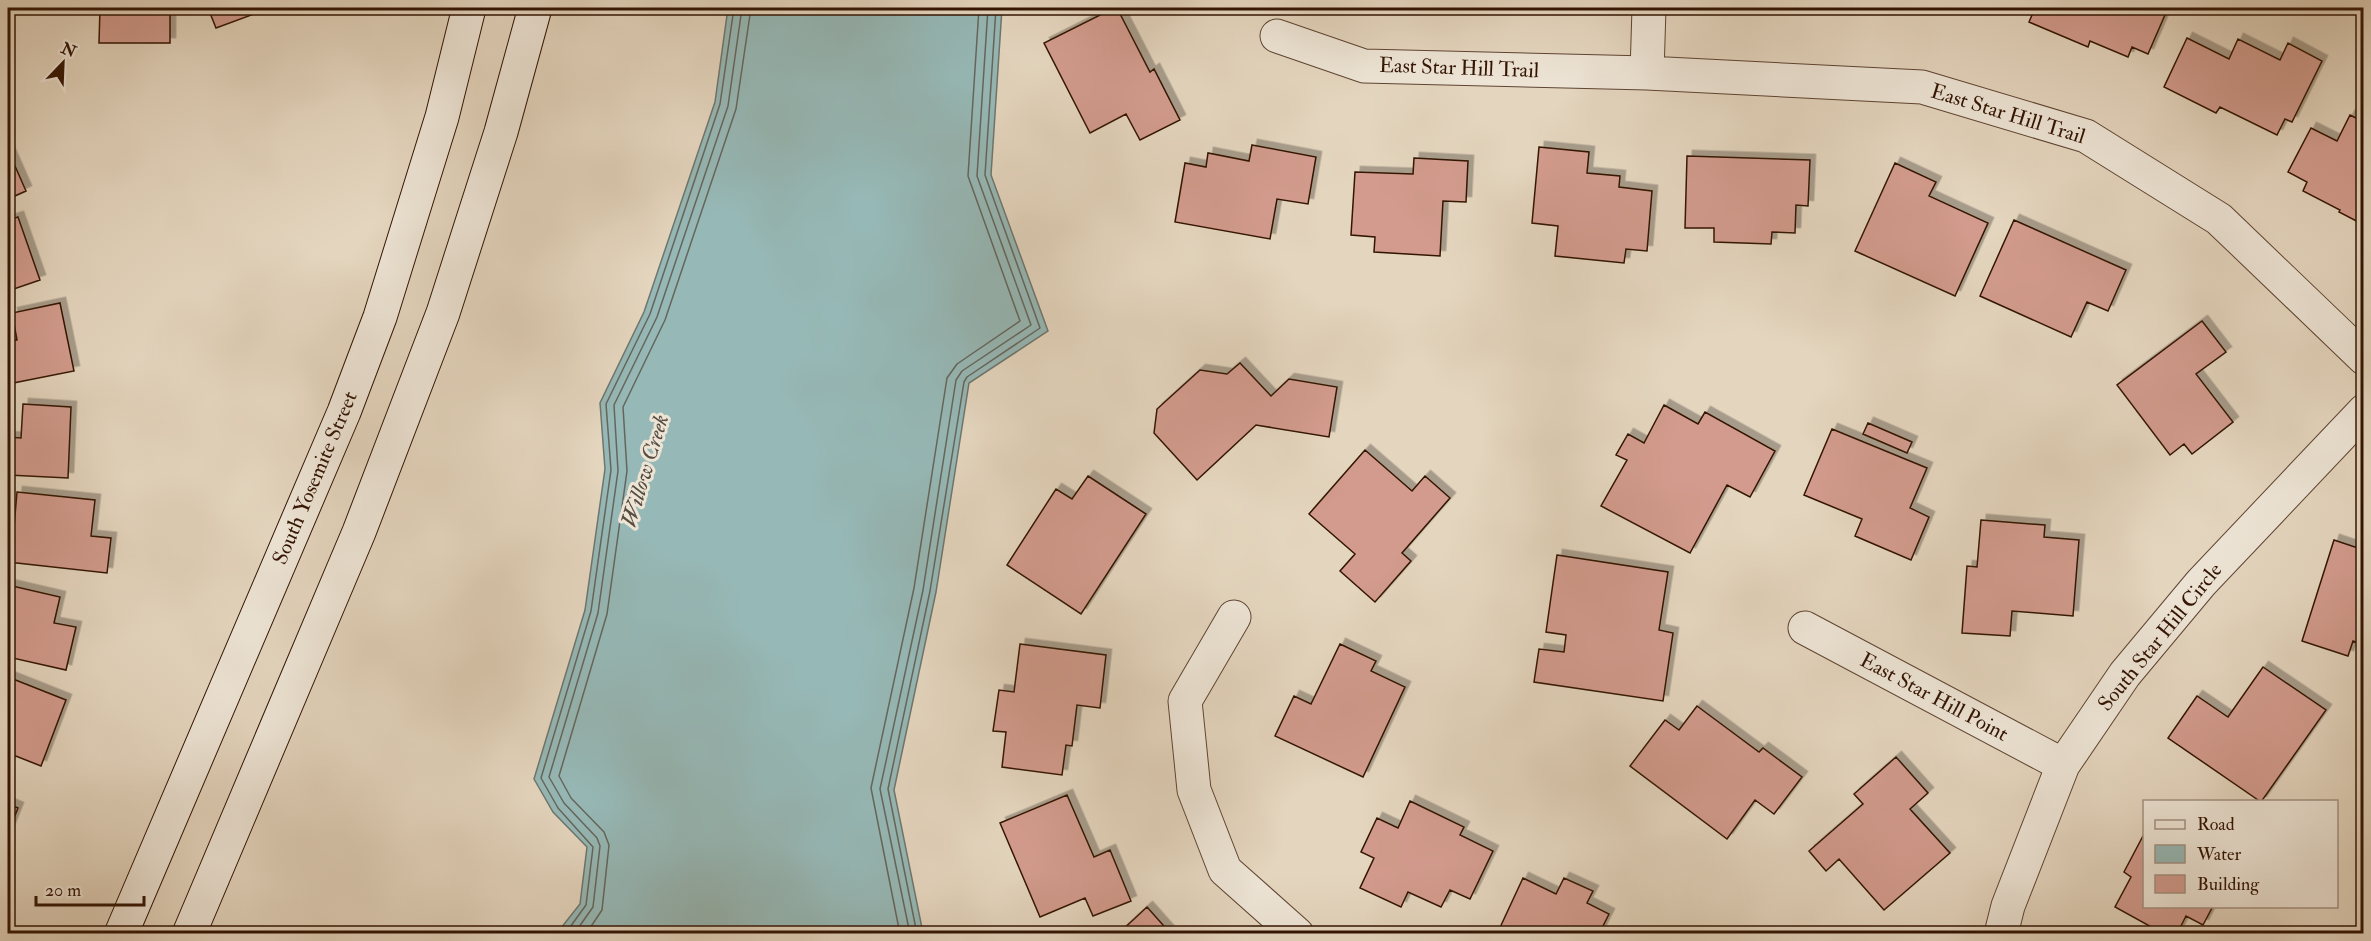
<svg xmlns="http://www.w3.org/2000/svg" width="2371" height="941" font-family="'IM FELL Double Pica',serif">
<style>
.water{fill:#96b8b6;stroke:#6e766e;stroke-width:1.5}
.lines{fill:none;stroke-linecap:round;stroke-linejoin:round}
.shore{stroke:#64665c;stroke-width:1.5}
.building{fill:#d29b8d;stroke:#331403;stroke-width:1.5;filter:url(#shadow)}
.street-casing{stroke:#5f4432;stroke-width:35}
.secondary-casing{stroke:#331403;stroke-width:35}
.street{stroke:#ede4d5;stroke-width:33}
.secondary{stroke:#ede4d5;stroke-width:33}
.labels{text-anchor:middle;dominant-baseline:central;stroke-width:6;stroke-linejoin:round;paint-order:stroke}
.street-label{font-size:21px;fill:#331403;stroke:#ede4d5}
.water-label{font-size:22px;font-style:italic;fill:#564d42;stroke:#ede4d5}
</style>
<defs>
<filter id="shadow"><feDropShadow dx="5.5" dy="-5.5" stdDeviation="0" flood-color="#0004"/></filter>
</defs>
<rect width="100%" height="100%" fill="#e4d5be"/>
<filter id="stains"><feTurbulence type="fractalNoise" baseFrequency=".00333" numOctaves="4"/><feColorMatrix values="0 0 0 0 .2 0 0 0 0 .09 0 0 0 0 .02 0 0 0 .5 -.17"/></filter>
<radialGradient id="worn" r=".72"><stop offset=".6" stop-color="#630" stop-opacity="0"/><stop offset="1" stop-color="#630" stop-opacity=".3"/></radialGradient>
<path class="water" d="M 728,8 L 1002,8 L 991,175 L 1048,331 L 969,383 L 936,592 L 894,790 L 923,933 L 557,933 L 580,904 L 587,847 L 553,812 L 534,779 L 585,610 L 605,469 L 600,403 L 644,312 L 715,102 Z"/>
<g class="lines">
<path class="shore" d="M 565,934 L 586,905 L 593,847 L 558,808 L 541,778 L 591,611 L 611,470 L 606,404 L 650,314 L 720,104 L 734,8
M 574,934 L 593,907 L 600,846 L 597,838 L 564,803 L 549,777 L 598,613 L 618,471 L 614,405 L 657,317 L 728,106 L 742,8
M 586,934 L 602,910 L 609,845 L 604,832 L 571,798 L 559,776 L 607,614 L 627,471 L 623,407 L 665,320 L 736,109 L 751,8
M 900,934 L 871,788 L 914,588 L 947,378 L 957,364 L 1020,321 L 968,176 L 979,8
M 910,934 L 880,789 L 923,590 L 956,380 L 962,371 L 1031,325 L 977,176 L 988,8
M 917,934 L 888,789 L 930,591 L 964,382 L 967,377 L 1040,328 L 985,175 L 996,8"/>
</g>
<path class="building" d="M 100,8 L 170,8 L 170,43 L 99,43 Z
M 208,8 L 270,8 L 216,28 Z
M 1114,8 L 1117,8 L 1150,72 L 1154,69 L 1180,120 L 1140,140 L 1126,114 L 1090,133 L 1044,43 Z
M 2035,8 L 2168,8 L 2148,54 L 2132,47 L 2128,57 L 2090,41 L 2088,47 L 2029,22 Z
M 2187,38 L 2229,59 L 2238,39 L 2280,60 L 2288,43 L 2322,61 L 2292,122 L 2285,119 L 2277,135 L 2220,107 L 2216,113 L 2164,87 Z
M 2350,115 L 2364,122 L 2364,225 L 2339,212 L 2340,210 L 2303,191 L 2307,182 L 2288,172 L 2311,128 L 2337,141 Z
M 1252,145 L 1316,157 L 1308,204 L 1277,199 L 1270,239 L 1175,222 L 1185,163 L 1206,167 L 1208,153 L 1249,161 Z
M 1539,147 L 1589,152 L 1587,173 L 1620,176 L 1619,187 L 1652,191 L 1647,251 L 1626,249 L 1624,263 L 1555,256 L 1558,226 L 1532,223 Z
M 8,150 L 26,191 L 8,199 Z
M 1687,156 L 1810,160 L 1808,206 L 1796,205 L 1795,233 L 1772,232 L 1771,244 L 1714,242 L 1714,228 L 1685,228 Z
M 1414,158 L 1468,161 L 1466,202 L 1443,201 L 1440,256 L 1374,252 L 1375,237 L 1351,235 L 1355,172 L 1413,174 Z
M 1895,163 L 1936,182 L 1929,196 L 1988,223 L 1955,296 L 1855,251 Z
M 18,217 L 40,280 L 8,291 L 8,220 Z
M 2014,220 L 2126,270 L 2108,311 L 2087,302 L 2071,337 L 1980,296 Z
M 60,303 L 74,371 L 8,384 L 8,342 L 17,340 L 12,313 Z
M 2202,321 L 2226,352 L 2196,374 L 2233,422 L 2192,454 L 2184,444 L 2170,455 L 2117,385 Z
M 1240,363 L 1271,396 L 1289,379 L 1337,387 L 1329,437 L 1256,425 L 1197,480 L 1154,433 L 1157,409 L 1200,370 L 1227,374 Z
M 23,404 L 71,407 L 68,478 L 8,475 L 8,437 L 21,438 Z
M 1664,405 L 1698,424 L 1705,412 L 1775,451 L 1750,497 L 1727,485 L 1690,553 L 1601,506 L 1627,460 L 1616,455 L 1628,434 L 1644,443 Z
M 1868,423 L 1912,442 L 1907,453 L 1863,434 Z
M 1832,429 L 1927,468 L 1910,508 L 1929,517 L 1911,560 L 1855,536 L 1862,519 L 1804,495 Z
M 1365,450 L 1412,491 L 1425,476 L 1450,498 L 1402,553 L 1411,561 L 1375,602 L 1340,571 L 1355,554 L 1309,514 Z
M 1088,476 L 1146,514 L 1081,614 L 1007,565 L 1056,489 L 1072,499 Z
M 17,492 L 95,500 L 91,536 L 111,538 L 107,573 L 8,562 L 8,526 L 14,527 Z
M 1981,520 L 2045,525 L 2044,537 L 2079,540 L 2073,616 L 2012,611 L 2010,636 L 1962,633 L 1967,566 L 1977,567 Z
M 2334,540 L 2364,550 L 2364,645 L 2353,641 L 2348,656 L 2302,641 Z
M 1557,555 L 1668,572 L 1659,630 L 1673,633 L 1663,701 L 1534,682 L 1539,649 L 1564,652 L 1566,635 L 1546,632 Z
M 8,585 L 60,597 L 54,623 L 76,627 L 66,670 L 8,657 Z
M 1020,644 L 1106,655 L 1100,708 L 1077,705 L 1072,746 L 1066,745 L 1062,775 L 1002,767 L 1006,732 L 993,731 L 999,690 L 1014,692 Z
M 1340,644 L 1376,661 L 1371,671 L 1405,687 L 1363,777 L 1275,736 L 1294,696 L 1311,704 Z
M 2263,667 L 2326,710 L 2261,802 L 2168,738 L 2197,696 L 2228,717 Z
M 8,677 L 66,700 L 41,766 L 8,753 Z
M 1697,706 L 1759,752 L 1763,748 L 1802,777 L 1774,814 L 1755,800 L 1727,839 L 1630,766 L 1665,720 L 1679,730 Z
M 1896,757 L 1928,793 L 1910,809 L 1950,853 L 1884,910 L 1839,859 L 1826,871 L 1809,851 L 1863,804 L 1854,794 Z
M 1067,795 L 1094,857 L 1110,850 L 1131,901 L 1093,916 L 1085,898 L 1040,917 L 1000,823 Z
M 1410,801 L 1464,827 L 1460,835 L 1493,851 L 1470,899 L 1450,890 L 1441,907 L 1408,892 L 1401,907 L 1360,888 L 1374,858 L 1361,852 L 1377,818 L 1398,828 Z
M 8,804 L 18,808 L 8,833 Z
M 2144,834 L 2144,906 L 2213,906 L 2203,925 L 2186,916 L 2177,934 L 2164,934 L 2115,907 L 2131,877 L 2124,872 Z
M 1523,878 L 1556,894 L 1564,878 L 1593,891 L 1587,903 L 1609,914 L 1599,934 L 1497,934 Z
M 1147,907 L 1171,934 L 1118,934 Z"/>
<g class="lines">
<g class="street-casing">
<path id="street" d="M 1277,36 L 1364,66 L 1647,73 L 1922,87 L 2086,136 L 2219,219 L 2364,358
M 1647,73 L 1649,8
M 1234,617 L 1185,701 L 1194,790 L 1225,870 L 1297,934
M 1805,628 L 2063,765
M 2001,934 L 2008,906 L 2063,765 L 2125,674 L 2201,583 L 2364,411"/>
</g>
<g class="secondary-casing">
<path id="secondary" d="M 121,934 L 344,412 L 380,317 L 442,117 L 469,8
M 189,934 L 359,532 L 443,313 L 501,132 L 535,8"/>
</g>
<use href="#street" class="street"/>
<use href="#secondary" class="secondary"/>
</g>
<g class="labels">
<g class="street-label">
<text transform="translate(1459 68) rotate(2)">East Star Hill Trail</text>
<text transform="translate(2008 114) rotate(17)">East Star Hill Trail</text>
<text transform="translate(315 478) rotate(-67)">South Yosemite Street</text>
<text transform="translate(2160 637) rotate(-51)">South Star Hill Circle</text>
<text transform="translate(1934 697) rotate(28)">East Star Hill Point</text>
</g>
<g class="water-label">
<text transform="translate(645 471) rotate(-73)">Willow Creek</text>
</g>
</g>
<rect width="2371" height="941" fill="none" stroke="#e4d5be" stroke-width="30"/>
<rect x="9" y="9" width="2353" height="923" fill="none" stroke="#331403" stroke-width="3"/>
<rect x="15" y="15" width="2341" height="911" fill="none" stroke="#331403" stroke-width="1.5"/>
<rect x="2143" y="800" width="195" height="108" fill="#ede4d5" stroke="#a39181" stroke-width="1.5"/>
<rect x="2155" y="820" width="30" height="9" fill="#ede4d5" stroke="#a39181" stroke-width="1.5"/>
<text x="2197" y="830" font-size="18" fill="#331403">Road</text>
<rect x="2155" y="845" width="30" height="18" fill="#96b8b6" stroke="#a39181" stroke-width="1.5"/>
<text x="2197" y="860" font-size="18" fill="#331403">Water</text>
<rect x="2155" y="875" width="30" height="18" fill="#d29b8d" stroke="#a39181" stroke-width="1.5"/>
<text x="2197" y="890" font-size="18" fill="#331403">Building</text>
<g transform="translate(63 63) rotate(23)" stroke="#ede4d5" stroke-width="4.5" paint-order="stroke">
<path d="M0-4.5L10 22L0 15L-10 22Z" fill="#331403"/>
<text y="-9" font-size="16" font-weight="bold" text-anchor="middle" fill="#331403">N</text>
</g>
<path d="M36 896v9h108v-9" fill="none" stroke="#331403" stroke-width="3"/>
<text x="45" y="896" font-size="18" fill="#331403" stroke="#ede4d5" stroke-width="4.5" paint-order="stroke">20 m</text>
<rect width="100%" height="100%" filter="url(#stains)"/>
<rect width="100%" height="100%" fill="url(#worn)"/>
</svg>
